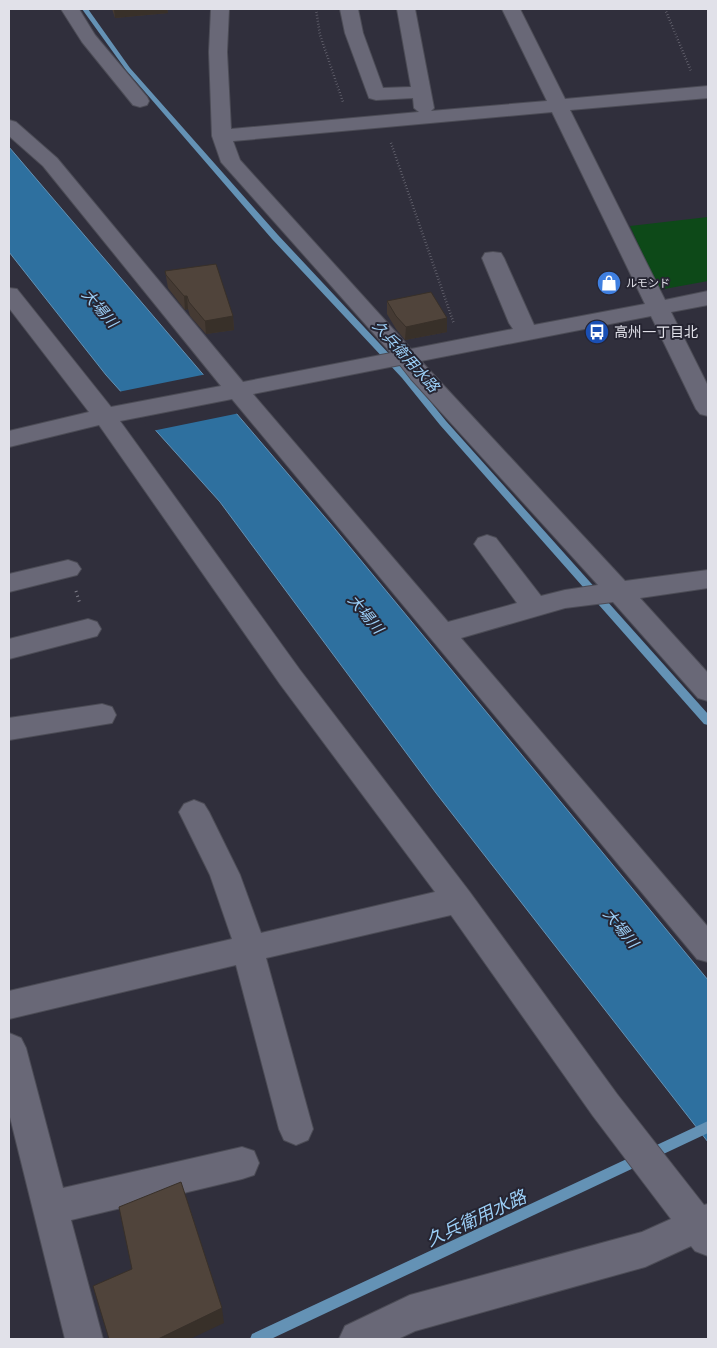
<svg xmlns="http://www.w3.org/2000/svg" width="717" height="1348" font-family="'Asap Condensed','Noto Sans JP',sans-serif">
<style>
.green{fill:#0d4918}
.water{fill:#2e709f;stroke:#6492b5}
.pier{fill:#302f3c}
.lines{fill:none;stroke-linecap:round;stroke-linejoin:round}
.stream{fill:#6492b5;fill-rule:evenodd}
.minor-casing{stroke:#4c4c56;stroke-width:2}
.path-far1{stroke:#7e7d88;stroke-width:2.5;stroke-dasharray:0.5 2.5;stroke-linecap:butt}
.path{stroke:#7e7d88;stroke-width:3;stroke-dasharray:1 4;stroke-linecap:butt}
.minor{fill:#696877;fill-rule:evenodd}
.wall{fill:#453a33}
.shaded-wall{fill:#383029}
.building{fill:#50443b;stroke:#383029}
.labels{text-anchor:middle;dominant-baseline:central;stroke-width:4;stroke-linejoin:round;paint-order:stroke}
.far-poi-label{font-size:11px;fill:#e1e1e9;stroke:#262532;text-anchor:start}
.poi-label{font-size:14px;fill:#e1e1e9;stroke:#262532;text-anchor:start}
.water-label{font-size:15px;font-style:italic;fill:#9ccff7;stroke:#262532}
.near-water-label{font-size:18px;font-style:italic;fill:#9ccff7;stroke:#262532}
</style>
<rect width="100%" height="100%" fill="#302f3c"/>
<path class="green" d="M 708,217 L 708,281 L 659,290 L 630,226 Z"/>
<path class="water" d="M 9,147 L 335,529 L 708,980 L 708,1142 L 436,793 L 220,502 L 106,375 L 9,252 Z"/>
<path class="pier" d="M 207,374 L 240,413 L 152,431 L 118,392 Z"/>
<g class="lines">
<path class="stream" d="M 82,9 L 88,9 L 130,68 L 278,235 L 408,374 L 446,421 L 708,714 L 708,725 L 704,724 L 440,425 L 402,378 L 272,239 L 126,70 Z
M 708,1121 L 708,1133 L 271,1339 L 250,1339 L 252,1334 Z"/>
<g class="minor-casing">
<path id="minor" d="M 61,9 L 79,9 L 95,35 L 147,97 L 149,101 L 147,105 L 140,107 L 133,105 L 82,42 Z
M 211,9 L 229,9 L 227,52 L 231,129 L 419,112 L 414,108 L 413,98 L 376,100 L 369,98 L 345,33 L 340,9 L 358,9 L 363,33 L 383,88 L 411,87 L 397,9 L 415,9 L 434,108 L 431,111 L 547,101 L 502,9 L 520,9 L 565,99 L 708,86 L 708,98 L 570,110 L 665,300 L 708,291 L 708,305 L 671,312 L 708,386 L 708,416 L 700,414 L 696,409 L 651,316 L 421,361 L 625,581 L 708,570 L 708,588 L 640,598 L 708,673 L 708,701 L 698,698 L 613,602 L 565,608 L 461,638 L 708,927 L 708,962 L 697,959 L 232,399 L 120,421 L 300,670 L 469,891 L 617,1094 L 704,1205 L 708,1204 L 708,1256 L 695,1251 L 691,1246 L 645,1267 L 415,1331 L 398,1339 L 339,1339 L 345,1326 L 410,1295 L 642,1232 L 671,1219 L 593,1116 L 451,915 L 266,958 L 313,1129 L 308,1140 L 296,1145 L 284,1140 L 279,1129 L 236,965 L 9,1019 L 9,991 L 232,939 L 210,875 L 179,812 L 184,804 L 194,800 L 204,804 L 209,812 L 240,875 L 261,933 L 435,892 L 280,684 L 99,425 L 9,447 L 9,431 L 89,412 L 9,308 L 9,288 L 17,289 L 111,407 L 221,386 L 43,166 L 9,136 L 9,120 L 16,122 L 57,158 L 243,382 L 391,353 L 221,162 L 212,136 L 209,52 ZM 552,112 L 645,304 L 534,325 L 504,258 L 501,253 L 493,252 L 485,253 L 482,258 L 509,323 L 513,329 L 411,349 L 240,160 L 233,141 ZM 400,365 L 411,379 L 598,585 L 565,590 L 541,596 L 496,538 L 487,535 L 478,538 L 474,544 L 517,603 L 448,622 L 253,394 Z
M 68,560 L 77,563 L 81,569 L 77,575 L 9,592 L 9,574 Z
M 88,619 L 97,622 L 101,629 L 97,636 L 9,659 L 9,639 Z
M 102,704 L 112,707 L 116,715 L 112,723 L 9,740 L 9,718 Z
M 9,1033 L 21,1038 L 26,1048 L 63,1188 L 242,1147 L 254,1151 L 259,1163 L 254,1175 L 242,1179 L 71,1220 L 103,1339 L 65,1339 L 9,1113 Z"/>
</g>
<path class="path-far1" d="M 316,9 L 320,35 L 343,102
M 665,9 L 691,71
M 391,143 L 454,324"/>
<path class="path" d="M 76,591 L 80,604"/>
<use href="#minor" class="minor"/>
</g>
<path class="wall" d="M 112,9 L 167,9 L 168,13 L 115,18 Z
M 165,271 L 233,316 L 234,330 L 206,334 L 190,316 L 188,309 L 185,310 L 168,288 Z
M 387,301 L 447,318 L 447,332 L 405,340 L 396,329 L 387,314 Z"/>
<path class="shaded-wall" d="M 114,9 L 167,9 L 168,13 L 115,18 Z
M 184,296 L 187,296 L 188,309 L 185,310 Z
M 233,316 L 234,330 L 206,334 L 205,321 Z
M 447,318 L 447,332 L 405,340 L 406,327 Z
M 222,1308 L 224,1323 L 190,1339 L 158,1339 Z"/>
<path class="building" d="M 216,264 L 233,316 L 205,321 L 189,302 L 187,296 L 184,296 L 166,275 L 165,271 Z
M 431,292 L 447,318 L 406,327 L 396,316 L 387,301 Z
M 181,1182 L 222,1308 L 158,1339 L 109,1339 L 93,1286 L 132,1269 L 119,1207 Z"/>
<defs>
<g id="shop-disc" transform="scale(1.25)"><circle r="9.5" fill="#3f7fe0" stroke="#262532"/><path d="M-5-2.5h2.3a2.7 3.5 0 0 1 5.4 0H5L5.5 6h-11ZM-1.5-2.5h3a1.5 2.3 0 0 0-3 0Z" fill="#fff"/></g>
<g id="bus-disc" transform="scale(1.25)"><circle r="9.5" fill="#1a4fb4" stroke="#262532"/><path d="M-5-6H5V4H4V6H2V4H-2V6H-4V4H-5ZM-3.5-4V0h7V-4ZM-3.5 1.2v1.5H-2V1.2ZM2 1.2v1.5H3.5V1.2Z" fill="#fff"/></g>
</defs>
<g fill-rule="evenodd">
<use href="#shop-disc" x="609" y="283"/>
<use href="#bus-disc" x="597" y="332"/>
</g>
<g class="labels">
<g class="far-poi-label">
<text x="626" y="283">ルモンド</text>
</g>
<g class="poi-label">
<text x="614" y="332">高州一丁目北</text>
</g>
<g class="water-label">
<text transform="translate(100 308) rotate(49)">大場川</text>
<text transform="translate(406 356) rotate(48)">久兵衛用水路</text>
<text transform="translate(366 614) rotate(50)">大場川</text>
<text transform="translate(621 928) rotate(51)">大場川</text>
</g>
<g class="near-water-label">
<text transform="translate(476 1218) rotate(-25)">久兵衛用水路</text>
</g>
</g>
<rect width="717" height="1348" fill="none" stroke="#e1e1e9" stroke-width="20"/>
</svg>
